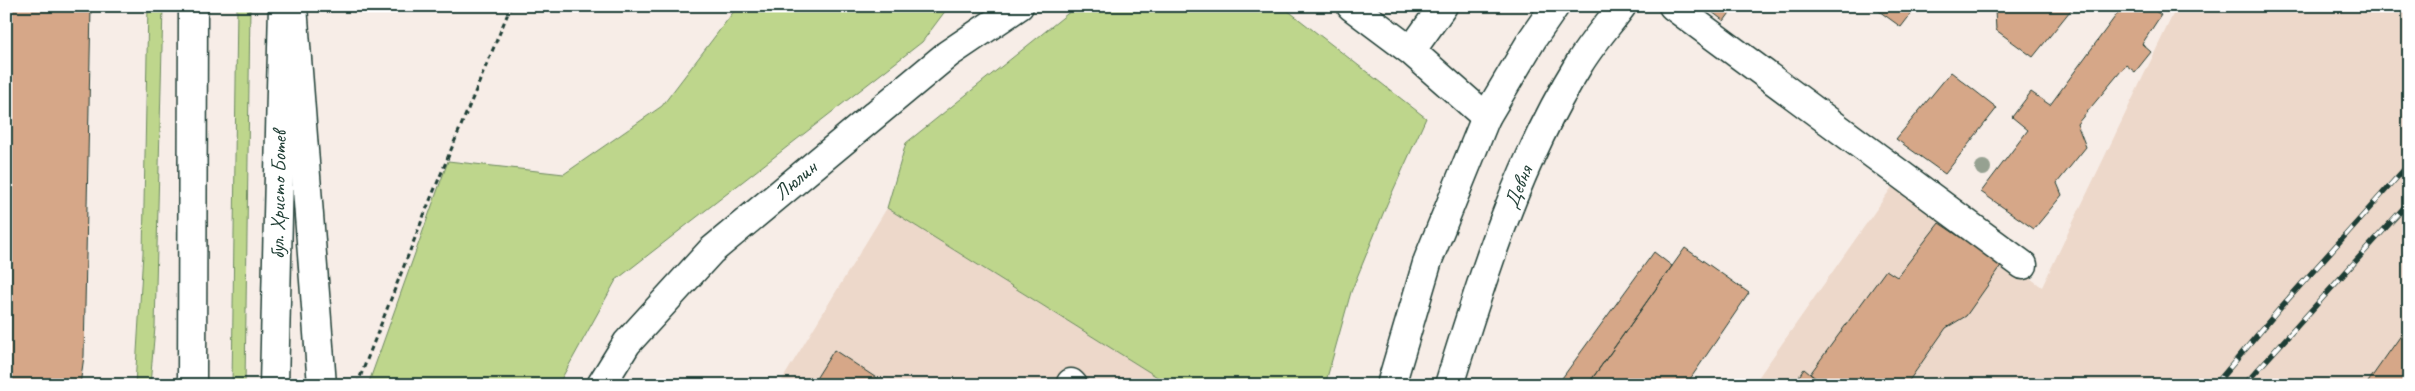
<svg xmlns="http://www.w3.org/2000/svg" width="2415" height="391" font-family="Caveat,sans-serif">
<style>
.built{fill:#edd8ca}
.green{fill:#bed68c;stroke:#6e8a60}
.building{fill:#d6a788;stroke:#1f3d34}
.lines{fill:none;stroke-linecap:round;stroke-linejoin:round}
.minor-casing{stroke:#1f3d34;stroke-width:31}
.major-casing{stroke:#1f3d34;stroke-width:31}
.highway-casing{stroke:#1f3d34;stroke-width:31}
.path{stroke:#1f3d34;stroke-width:3;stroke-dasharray:5 4;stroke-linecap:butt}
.minor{stroke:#fff;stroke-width:28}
.major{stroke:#fff;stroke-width:28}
.highway{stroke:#fff;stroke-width:28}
.rail-casing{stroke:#1f3d34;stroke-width:5.5}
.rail{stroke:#fff;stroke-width:4;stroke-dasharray:11;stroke-linecap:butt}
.tree{fill:#96a191}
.labels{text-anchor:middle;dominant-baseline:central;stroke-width:4;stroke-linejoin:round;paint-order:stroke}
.street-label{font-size:21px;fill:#1f3d34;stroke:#fff}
</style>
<rect width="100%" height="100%" fill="#f7ede7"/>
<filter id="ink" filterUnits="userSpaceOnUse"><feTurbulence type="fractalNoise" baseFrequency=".02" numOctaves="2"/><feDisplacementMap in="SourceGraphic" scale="10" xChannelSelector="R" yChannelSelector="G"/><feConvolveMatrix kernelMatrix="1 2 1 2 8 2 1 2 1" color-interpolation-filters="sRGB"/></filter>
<g filter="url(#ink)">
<path class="built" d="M 2177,6 L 2409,6 L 2409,385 L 1753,385 L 1897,180 L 2042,287 Z
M 887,208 L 1170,385 L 779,385 Z"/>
<path class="green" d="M 148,6 L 163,6 L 155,327 L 150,385 L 135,385 L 143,253 Z
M 237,6 L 250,6 L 245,385 L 232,385 Z
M 738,6 L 949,6 L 922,42 L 616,280 L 558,385 L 368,385 L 448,161 L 564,174 L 662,106 Z
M 1077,6 L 1282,6 L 1426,118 L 1387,204 L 1351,292 L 1325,385 L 1170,385 L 887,208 L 906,143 Z"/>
<path class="building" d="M 6,6 L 91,6 L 84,356 L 80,385 L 6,385 Z
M 1704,6 L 1735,6 L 1724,21 Z
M 1872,6 L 1917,6 L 1901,27 Z
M 1998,6 L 2074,6 L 2033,57 L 1996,30 L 1995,10 Z
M 2123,6 L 2148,6 L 2161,15 L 2142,44 L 2151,52 L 2135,72 L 2126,65 L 2077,124 L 2086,147 L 2057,183 L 2062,195 L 2034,229 L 1981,192 L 2028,130 L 2012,117 L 2031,92 L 2050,105 Z
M 1951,72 L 1997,108 L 1945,174 L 1896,139 Z
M 1939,223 L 2002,265 L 1966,316 L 1946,328 L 1906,385 L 1825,385 L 1810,374 L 1886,270 L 1897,277 Z
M 1685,248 L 1749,293 L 1686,385 L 1591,385 L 1589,383 Z
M 1654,252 L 1672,266 L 1589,383 L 1591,385 L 1557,385 Z
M 2409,324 L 2409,385 L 2366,385 Z
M 834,350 L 887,385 L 812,385 Z
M 1804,369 L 1810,374 L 1825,385 L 1793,385 Z"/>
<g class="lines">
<g class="minor-casing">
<path id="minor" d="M 1351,6 L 1411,51
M 1443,6 L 1411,51 L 1486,117
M 1673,6 L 2023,265
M 1071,383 L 1073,385
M 601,385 L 627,343 L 711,251 L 948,54 L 1019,6"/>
</g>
<g class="major-casing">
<path id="major" d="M 192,385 L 193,6
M 274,385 L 283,6
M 1391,385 L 1428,260 L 1486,117 L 1533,38 L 1555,6
M 1449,385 C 1483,275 1518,163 1579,64 C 1591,44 1608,25 1622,6"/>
</g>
<g class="highway-casing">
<path id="highway" d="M 293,6 L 322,385"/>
</g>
<path class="path" d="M 357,385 L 428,205 L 511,6"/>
<use href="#minor" class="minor"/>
<use href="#major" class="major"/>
<use href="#highway" class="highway"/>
<g class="rail-casing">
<path id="rail" d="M 2215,385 L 2282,306 L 2409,164
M 2244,385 L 2409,202"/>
</g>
<use href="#rail" class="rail"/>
</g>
<circle class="tree" cx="1983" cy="168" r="8"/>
</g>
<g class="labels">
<g class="street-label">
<text transform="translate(795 180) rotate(-40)">Люлин</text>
<text transform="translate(1518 187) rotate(-68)">Девня</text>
<text transform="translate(278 195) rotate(-89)">бул. Христо Ботев</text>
</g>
</g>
<rect width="2415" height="391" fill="none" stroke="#fff" stroke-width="25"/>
<rect x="12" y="12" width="2390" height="366" fill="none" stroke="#1f3d34" stroke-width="2" filter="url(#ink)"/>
</svg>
